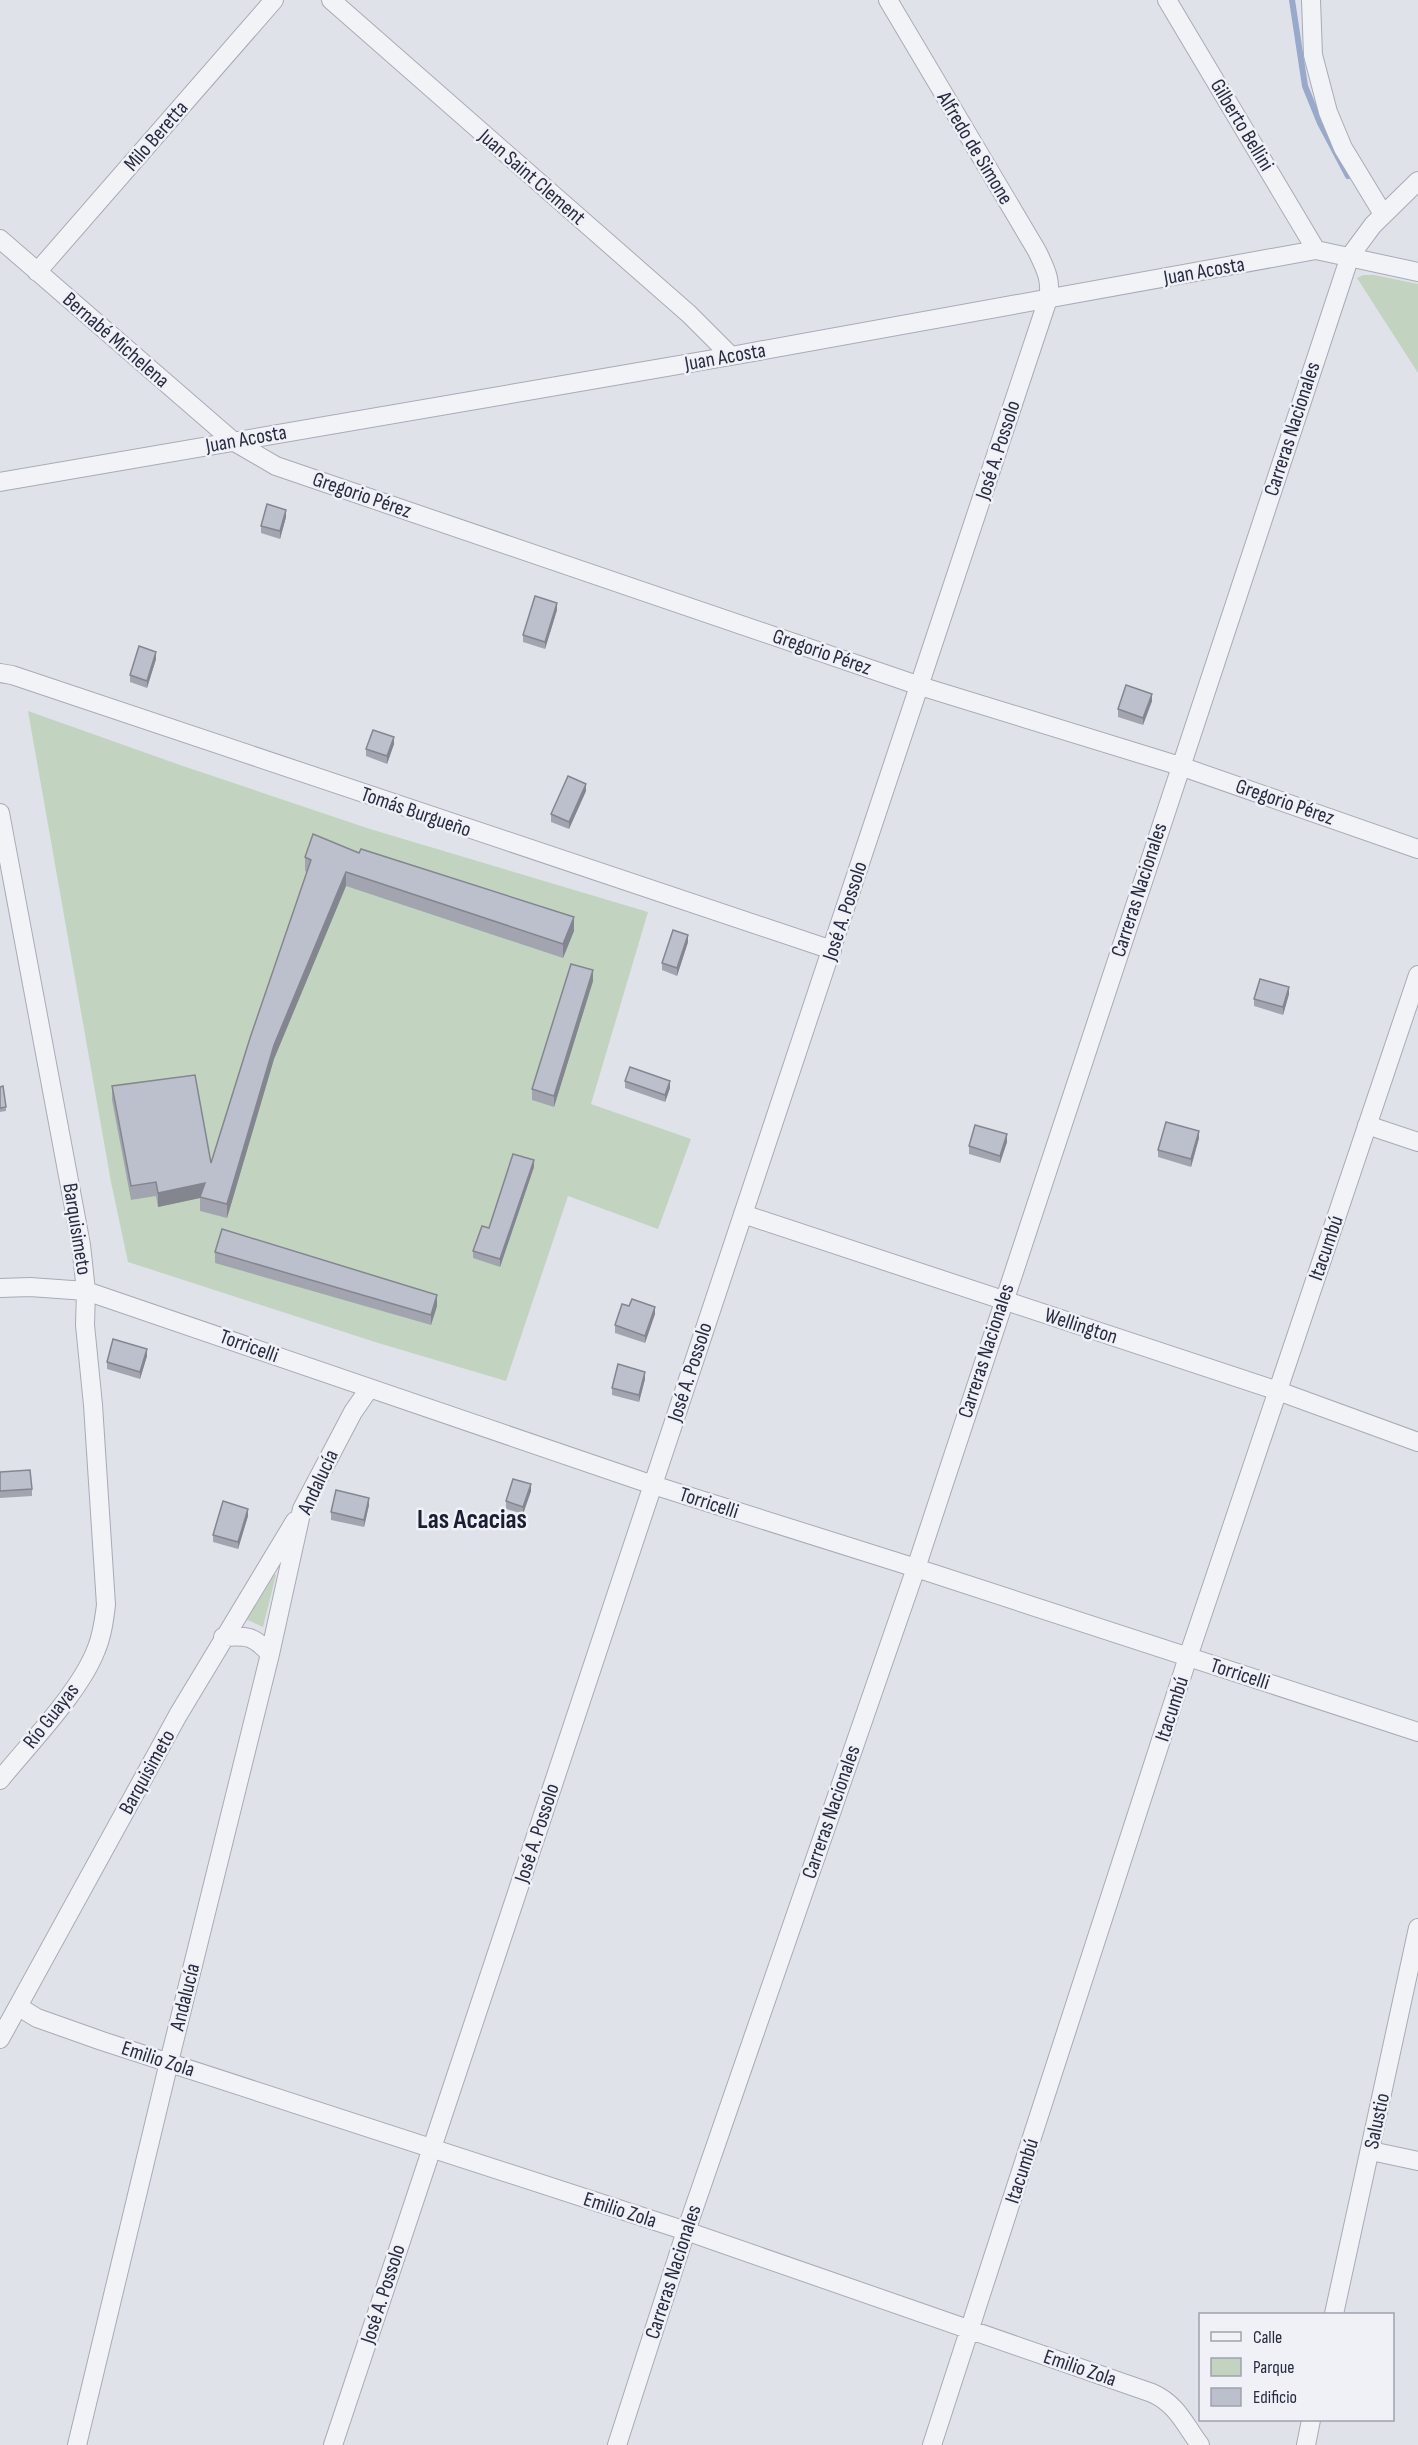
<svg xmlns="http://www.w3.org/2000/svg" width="1418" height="2445" font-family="'Sofia Sans Condensed',sans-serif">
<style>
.green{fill:#c2d4c0}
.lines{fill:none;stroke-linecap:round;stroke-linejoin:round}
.stream{stroke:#98a9cc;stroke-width:6}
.minor-casing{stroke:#a8abb7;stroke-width:20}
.minor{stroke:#f2f3f7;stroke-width:18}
.wall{fill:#a2a5af}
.shaded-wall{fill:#84868f}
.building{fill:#bcc0cc;stroke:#84868f;stroke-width:1.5}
.labels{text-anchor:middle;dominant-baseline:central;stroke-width:5;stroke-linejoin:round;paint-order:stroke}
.street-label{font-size:21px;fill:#272c41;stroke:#eff1f7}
.district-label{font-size:27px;font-weight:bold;fill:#191e32;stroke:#eff1f7}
</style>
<rect width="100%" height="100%" fill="#dfe2e9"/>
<path class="green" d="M 1363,275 L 1374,275 L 1418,284 L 1418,373 L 1357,278 Z
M 28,711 L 180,765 L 370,829 L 648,912 L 591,1104 L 691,1139 L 658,1229 L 568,1196 L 506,1381 L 375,1342 L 128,1262 L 111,1182 Z
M 269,1572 L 276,1575 L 263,1627 L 243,1618 Z"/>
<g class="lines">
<path class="stream" d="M 1292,0 L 1305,86 L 1320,123 L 1348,176"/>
<g class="minor-casing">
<path id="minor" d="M 331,0 L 689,314 L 731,356
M 1167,0 L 1316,250
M 1311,0 L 1313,55 L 1328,112 L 1343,148 L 1383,214
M 0,239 L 233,441 L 276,466 L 920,686 L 1180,766 L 1418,849
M 37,272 L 274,0
M 0,482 L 731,356 L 1316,250 L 1418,272
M 0,673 L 12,675 L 832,950
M 0,813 L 81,1245 L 86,1291 L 85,1325 L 93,1405 L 106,1605 C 104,1621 102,1636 96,1650 C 80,1692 29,1744 0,1780
M 1367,1125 L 1418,1142
M 743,1214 L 1278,1391 L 1418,1442
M 0,1288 L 30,1287 L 86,1291 L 653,1485 L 916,1568 L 1418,1732
M 223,1637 C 247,1635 254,1636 270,1654
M 19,2007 L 37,2018 L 102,2041 L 686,2231 L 1152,2393 C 1177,2404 1185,2425 1200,2445
M 0,2039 L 178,1715 L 295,1521
M 1371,2151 L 1418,2161
M 1334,2314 L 1418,1928
M 77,2445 L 169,2062 L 270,1654 L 302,1509 L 353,1412 L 369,1389
M 333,2445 L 1048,299 C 1052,280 1045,268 1037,251 L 888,0
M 617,2445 L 686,2231 L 916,1568 L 1350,256 L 1373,225 L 1418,181
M 932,2445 L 1188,1657 L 1418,975
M 1306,2445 L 1311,2420"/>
</g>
<use href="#minor" class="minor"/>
</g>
<path class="wall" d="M 286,517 L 280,539 L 261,533 L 261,526 Z
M 557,610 L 545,649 L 523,642 L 523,635 Z
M 156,659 L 147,688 L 130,682 L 130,675 Z
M 1152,701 L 1143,725 L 1118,717 L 1118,709 Z
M 394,744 L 387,764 L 366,756 L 366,749 Z
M 586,791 L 569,829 L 551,822 L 551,814 Z
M 359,853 L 574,931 L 563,958 L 346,886 L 274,1059 L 227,1218 L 200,1211 L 200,1198 L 158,1207 L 156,1196 L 131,1200 L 112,1100 L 112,1086 L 211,1163 L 307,872 L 305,871 L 305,857 Z
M 688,942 L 677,976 L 662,970 L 662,963 Z
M 593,981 L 554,1107 L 532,1100 L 532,1089 Z
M 1289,994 L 1283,1015 L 1254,1006 L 1254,999 Z
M 625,1081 L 670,1088 L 665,1102 L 625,1088 Z
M 0,1087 L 6,1107 L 6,1111 L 0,1112 Z
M 1199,1138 L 1191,1167 L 1158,1157 L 1158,1150 Z
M 1007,1142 L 1000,1163 L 969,1154 L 969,1146 Z
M 534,1167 L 500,1267 L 473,1258 L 473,1251 L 489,1228 Z
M 215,1252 L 437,1306 L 431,1325 L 215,1263 Z
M 655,1314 L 645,1343 L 615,1333 L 615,1325 Z
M 147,1356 L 140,1379 L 107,1369 L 107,1362 Z
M 645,1379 L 639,1402 L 612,1395 L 612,1388 Z
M 0,1472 L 32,1489 L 32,1496 L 0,1498 Z
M 531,1491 L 523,1514 L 506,1509 L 506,1501 Z
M 369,1505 L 364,1527 L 331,1520 L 331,1512 Z
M 248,1516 L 238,1549 L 213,1542 L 213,1535 Z"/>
<path class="shaded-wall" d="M 286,510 L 286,517 L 280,539 L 280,531 Z
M 557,603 L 557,610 L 545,649 L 545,642 Z
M 156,652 L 156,659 L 147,688 L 147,681 Z
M 1152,694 L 1152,701 L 1143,725 L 1143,718 Z
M 394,737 L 394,744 L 387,764 L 387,756 Z
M 586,784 L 586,791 L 569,829 L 569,822 Z
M 346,872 L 346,886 L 274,1059 L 227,1218 L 227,1204 L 274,1045 Z
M 574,917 L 574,931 L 563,958 L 563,944 Z
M 688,935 L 688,942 L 677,976 L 677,968 Z
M 593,970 L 593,981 L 554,1107 L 554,1096 Z
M 1289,987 L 1289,994 L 1283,1015 L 1283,1007 Z
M 670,1081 L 670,1088 L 665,1102 L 665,1095 Z
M 1199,1131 L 1199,1138 L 1191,1167 L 1191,1159 Z
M 1007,1134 L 1007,1142 L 1000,1163 L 1000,1156 Z
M 534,1160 L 534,1167 L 500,1267 L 500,1259 Z
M 205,1183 L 200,1198 L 158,1207 L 158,1193 Z
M 437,1295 L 437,1306 L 431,1325 L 431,1315 Z
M 655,1307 L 655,1314 L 645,1343 L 645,1336 Z
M 147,1349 L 147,1356 L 140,1379 L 140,1372 Z
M 645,1372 L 645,1379 L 639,1402 L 639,1395 Z
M 531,1484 L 531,1491 L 523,1514 L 523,1507 Z
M 369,1498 L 369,1505 L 364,1527 L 364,1520 Z
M 248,1509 L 248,1516 L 238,1549 L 238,1542 Z"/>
<path class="building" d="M 267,504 L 286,510 L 280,531 L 261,526 Z
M 535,596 L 557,603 L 545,642 L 523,635 Z
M 139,646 L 156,652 L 147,681 L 130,675 Z
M 1126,685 L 1152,694 L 1143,718 L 1118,709 Z
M 373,730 L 394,737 L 387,756 L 366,749 Z
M 568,776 L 586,784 L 569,822 L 551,814 Z
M 313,834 L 359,853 L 361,849 L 574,917 L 563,944 L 346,872 L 274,1045 L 227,1204 L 200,1197 L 205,1183 L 158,1193 L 156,1182 L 131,1186 L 112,1086 L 195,1075 L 211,1163 L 250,1038 L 311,860 L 305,857 Z
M 673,930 L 688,935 L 677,968 L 662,963 Z
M 571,964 L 593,970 L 554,1096 L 532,1089 Z
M 1260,979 L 1289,987 L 1283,1007 L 1254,999 Z
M 630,1067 L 670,1081 L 665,1095 L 625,1081 Z
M 3,1086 L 6,1107 L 0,1108 L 0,1087 Z
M 1166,1122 L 1199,1131 L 1191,1159 L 1158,1150 Z
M 975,1125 L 1007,1134 L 1000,1156 L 969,1146 Z
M 513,1154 L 534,1160 L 500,1259 L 473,1251 L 482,1226 L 489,1228 Z
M 222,1229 L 437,1295 L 431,1315 L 215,1252 Z
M 632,1299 L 655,1307 L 645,1336 L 615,1325 L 622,1304 L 629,1306 Z
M 113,1339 L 147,1349 L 140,1372 L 107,1362 Z
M 618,1364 L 645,1372 L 639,1395 L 612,1388 Z
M 30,1470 L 32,1489 L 0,1491 L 0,1472 Z
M 513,1479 L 531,1484 L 523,1507 L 506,1501 Z
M 336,1490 L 369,1498 L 364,1520 L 331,1512 Z
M 223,1501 L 248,1509 L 238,1542 L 213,1535 Z"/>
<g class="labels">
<g class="street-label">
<text transform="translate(1242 125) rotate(59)">Gilberto Bellini</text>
<text transform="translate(156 136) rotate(-49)">Milo Beretta</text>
<text transform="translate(975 148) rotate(59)">Alfredo de Simone</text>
<text transform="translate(532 177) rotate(41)">Juan Saint Clement</text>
<text transform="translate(1204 271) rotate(-10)">Juan Acosta</text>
<text transform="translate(116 340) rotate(41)">Bernabé Michelena</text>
<text transform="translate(725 357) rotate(-10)">Juan Acosta</text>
<text transform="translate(1292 429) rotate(-72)">Carreras Nacionales</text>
<text transform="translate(246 439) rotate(-10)">Juan Acosta</text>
<text transform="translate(998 450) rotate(-72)">José A. Possolo</text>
<text transform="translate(362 495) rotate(19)">Gregorio Pérez</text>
<text transform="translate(822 652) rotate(19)">Gregorio Pérez</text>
<text transform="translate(1285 802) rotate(19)">Gregorio Pérez</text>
<text transform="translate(416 812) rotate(19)">Tomás Burgueño</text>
<text transform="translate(1139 890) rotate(-72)">Carreras Nacionales</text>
<text transform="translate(845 911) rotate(-72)">José A. Possolo</text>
<text transform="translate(77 1229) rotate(81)">Barquisimeto</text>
<text transform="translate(1326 1248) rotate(-71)">Itacumbú</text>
<text transform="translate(1081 1326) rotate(18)">Wellington</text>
<text transform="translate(249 1346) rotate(20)">Torricelli</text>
<text transform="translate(986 1351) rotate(-72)">Carreras Nacionales</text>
<text transform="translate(690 1372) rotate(-72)">José A. Possolo</text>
<text transform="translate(318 1482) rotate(-65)">Andalucía</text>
<text transform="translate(709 1503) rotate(18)">Torricelli</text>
<text transform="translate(1240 1674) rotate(18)">Torricelli</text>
<text transform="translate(1172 1709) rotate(-72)">Itacumbú</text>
<text transform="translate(51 1716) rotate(-52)">Río Guayas</text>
<text transform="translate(147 1772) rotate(-61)">Barquisimeto</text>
<text transform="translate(831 1812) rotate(-71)">Carreras Nacionales</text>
<text transform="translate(537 1833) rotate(-72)">José A. Possolo</text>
<text transform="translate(185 1997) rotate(-76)">Andalucía</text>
<text transform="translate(158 2059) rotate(18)">Emilio Zola</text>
<text transform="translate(1377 2121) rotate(-78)">Salustio</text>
<text transform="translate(1022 2171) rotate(-72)">Itacumbú</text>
<text transform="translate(620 2210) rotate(18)">Emilio Zola</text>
<text transform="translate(673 2272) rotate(-72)">Carreras Nacionales</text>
<text transform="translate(383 2294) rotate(-72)">José A. Possolo</text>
<text transform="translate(1080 2368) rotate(19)">Emilio Zola</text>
</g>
<g class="district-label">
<text x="472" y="1520">Las Acacias</text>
</g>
</g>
<rect x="1199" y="2313" width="195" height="108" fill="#eff1f7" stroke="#9fa2ae" stroke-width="1.5"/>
<rect x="1211" y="2332" width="30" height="9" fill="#f2f3f7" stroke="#9fa2ae" stroke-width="1.5"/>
<text x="1253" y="2343" font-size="18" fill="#272c41">Calle</text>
<rect x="1211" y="2358" width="30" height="18" fill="#c2d4c0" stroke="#9fa2ae" stroke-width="1.5"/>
<text x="1253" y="2373" font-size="18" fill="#272c41">Parque</text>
<rect x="1211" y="2388" width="30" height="18" fill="#bcc0cc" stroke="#9fa2ae" stroke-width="1.5"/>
<text x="1253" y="2403" font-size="18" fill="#272c41">Edificio</text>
</svg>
